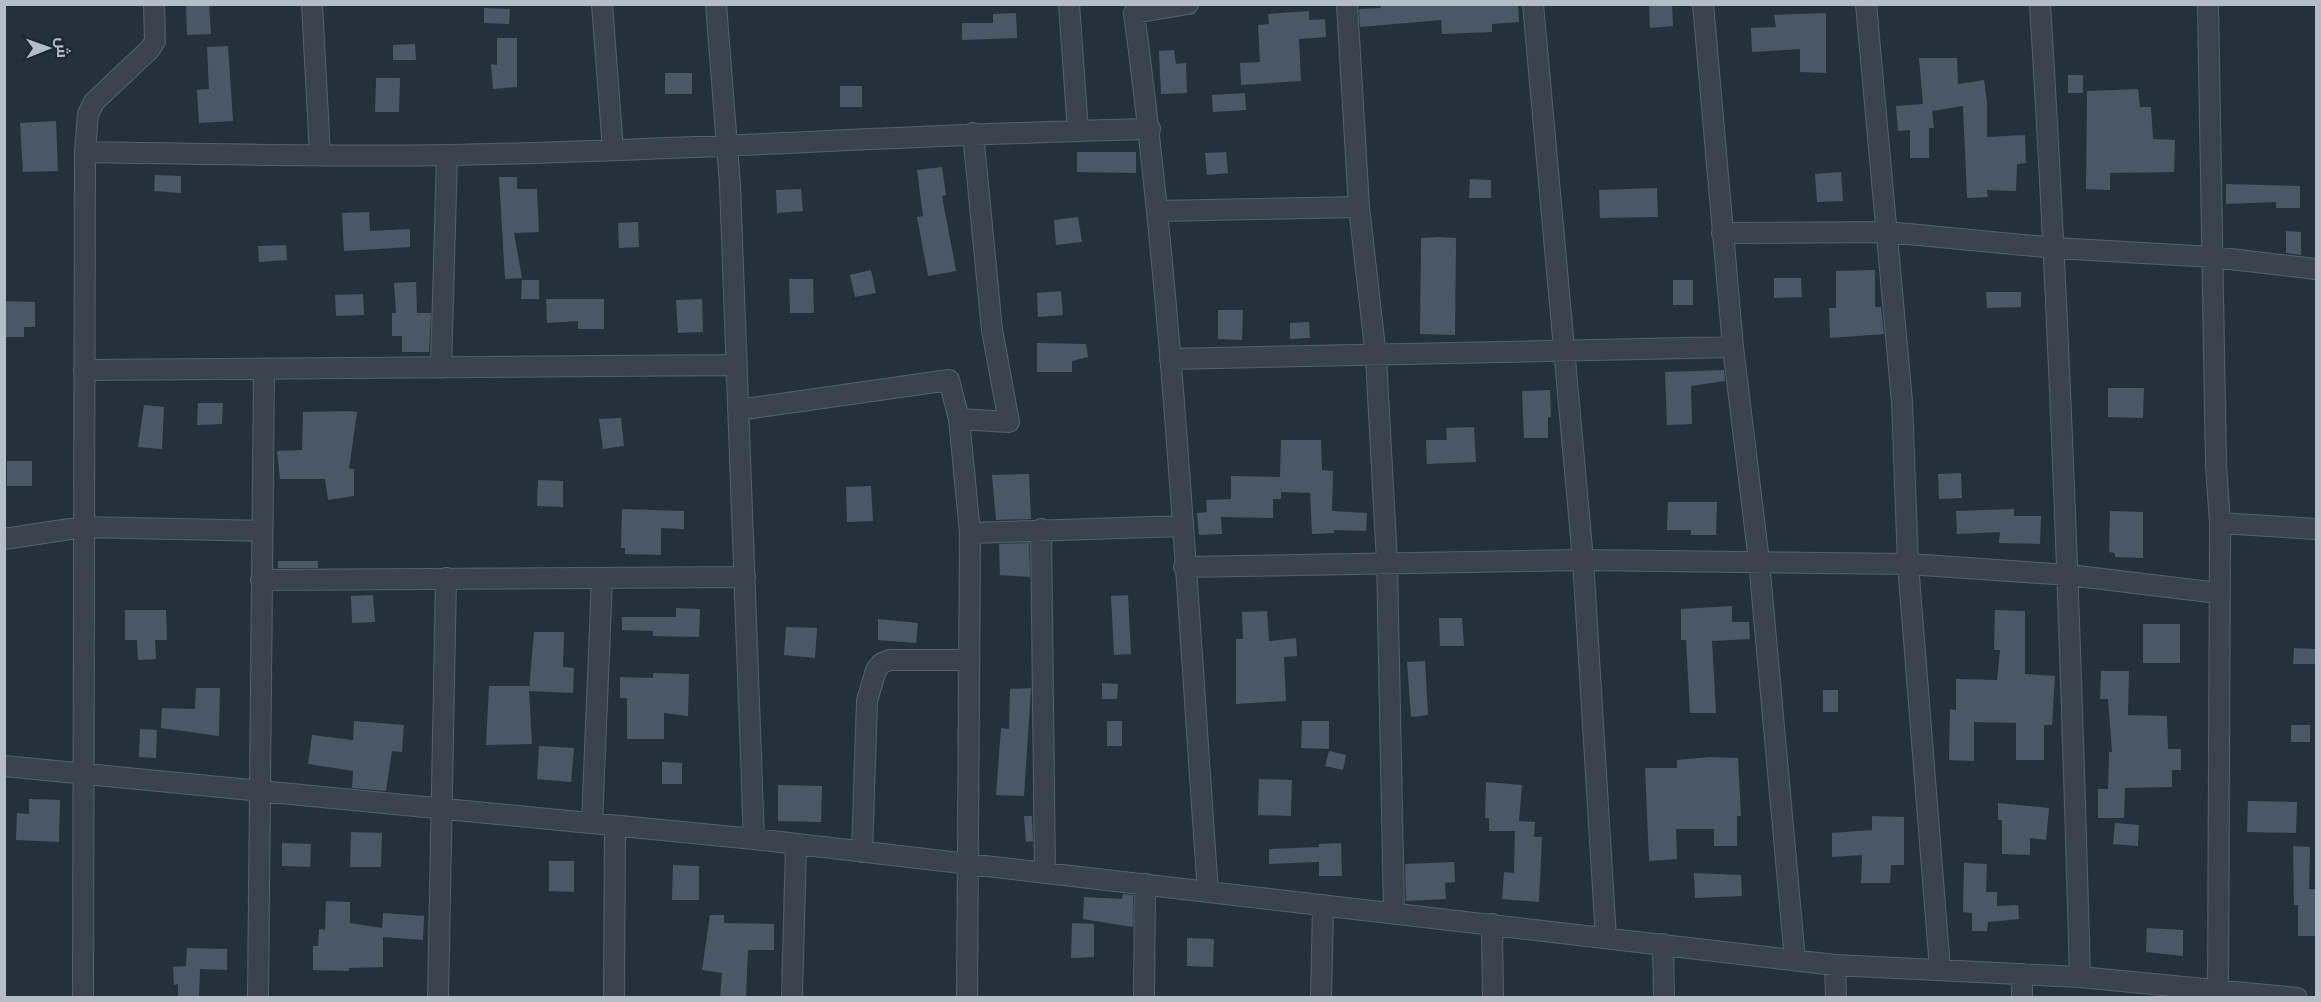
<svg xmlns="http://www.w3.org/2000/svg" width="2321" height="1002" font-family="Roboto,Cairo,sans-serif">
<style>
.building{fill:#4a5866}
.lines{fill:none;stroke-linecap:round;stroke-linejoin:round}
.minor-casing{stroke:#56616b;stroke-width:22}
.minor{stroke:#38434d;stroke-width:20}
</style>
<rect width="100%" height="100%" fill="#24313d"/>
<path class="building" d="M 186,4 L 209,4 L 211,34 L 187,35 Z
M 1380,4 L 1518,4 L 1519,22 L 1492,24 L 1492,32 L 1442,34 L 1441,20 L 1360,27 L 1359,9 L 1381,8 Z
M 1649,4 L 1672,4 L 1673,26 L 1650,28 Z
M 484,8 L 510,9 L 509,24 L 484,23 Z
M 1309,11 L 1309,20 L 1325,19 L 1326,37 L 1299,39 L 1301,81 L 1241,85 L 1240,63 L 1260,62 L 1258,25 L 1269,24 L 1268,14 Z
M 1016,13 L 1017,38 L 962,40 L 962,23 L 993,23 L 993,14 Z
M 1826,13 L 1826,73 L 1800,72 L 1800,49 L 1752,52 L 1751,28 L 1776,27 L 1774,15 Z
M 497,38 L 517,38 L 517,87 L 493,89 L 491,64 L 497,65 Z
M 415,44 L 416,60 L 393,60 L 393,45 Z
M 228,46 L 233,121 L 199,123 L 197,90 L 209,89 L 207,47 Z
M 1174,50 L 1176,64 L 1186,63 L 1187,93 L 1161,94 L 1159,51 Z
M 1919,58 L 1957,58 L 1958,84 L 1984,80 L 1987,102 L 1987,137 L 2025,135 L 2026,163 L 2017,164 L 2016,191 L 1987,190 L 1988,197 L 1967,198 L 1963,106 L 1932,111 L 1934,128 L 1929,128 L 1929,158 L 1910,158 L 1910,130 L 1898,131 L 1896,106 L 1923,104 Z
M 665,73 L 692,73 L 692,94 L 665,94 Z
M 2068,75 L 2083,75 L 2083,93 L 2068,93 Z
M 376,78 L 400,78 L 399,112 L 375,112 Z
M 840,86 L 862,86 L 862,107 L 840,107 Z
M 2138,89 L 2140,107 L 2151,107 L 2153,139 L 2175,140 L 2174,172 L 2110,173 L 2110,190 L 2086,189 L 2087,91 Z
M 1245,93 L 1246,110 L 1213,112 L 1212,95 Z
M 56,121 L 58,171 L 23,172 L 20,123 Z
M 1077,152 L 1136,152 L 1136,173 L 1077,172 Z
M 1226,152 L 1228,173 L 1207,175 L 1205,153 Z
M 942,167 L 946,195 L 942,196 L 956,271 L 928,276 L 917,217 L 923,216 L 917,170 Z
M 1841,172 L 1843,201 L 1817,202 L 1815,174 Z
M 155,175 L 181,176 L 181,193 L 154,191 Z
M 499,177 L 517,177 L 517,189 L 537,189 L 539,232 L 514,233 L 522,278 L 505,279 Z
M 1470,179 L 1491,180 L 1491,198 L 1469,198 Z
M 2226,184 L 2300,186 L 2300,208 L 2276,208 L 2276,202 L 2226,204 Z
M 1657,188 L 1658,217 L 1600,218 L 1599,190 Z
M 801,189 L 803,211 L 777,213 L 776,190 Z
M 369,212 L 370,231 L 410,229 L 410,247 L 344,251 L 342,213 Z
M 1078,217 L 1082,242 L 1056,245 L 1054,220 Z
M 638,222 L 639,247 L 619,248 L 618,223 Z
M 2286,231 L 2301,232 L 2301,255 L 2286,253 Z
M 1439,237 L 1456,238 L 1455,335 L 1420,334 L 1421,238 Z
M 286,245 L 287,260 L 259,262 L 258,246 Z
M 871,270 L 876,293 L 855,297 L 850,275 Z
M 1875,270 L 1875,307 L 1881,307 L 1884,334 L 1830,338 L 1829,308 L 1836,308 L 1836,271 Z
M 1774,278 L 1801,278 L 1802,297 L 1774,298 Z
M 789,279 L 813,279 L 814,313 L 790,313 Z
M 522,280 L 539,280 L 539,299 L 521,299 Z
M 1673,280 L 1693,280 L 1693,305 L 1673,305 Z
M 416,282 L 417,313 L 431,313 L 429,352 L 402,352 L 402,336 L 392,336 L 392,313 L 396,313 L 394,283 Z
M 1061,291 L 1063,315 L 1038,317 L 1037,293 Z
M 1986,292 L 2021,292 L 2021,307 L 1987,308 Z
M 363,294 L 364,315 L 336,316 L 335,295 Z
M 546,299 L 604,299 L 604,329 L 578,329 L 578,321 L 547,323 Z
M 702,299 L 703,332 L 678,333 L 676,300 Z
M 4,301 L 35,302 L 35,327 L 24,327 L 24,337 L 4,337 Z
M 1218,310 L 1243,310 L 1242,340 L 1218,339 Z
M 1309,322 L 1310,338 L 1290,339 L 1290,323 Z
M 1037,343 L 1086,344 L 1088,357 L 1072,361 L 1072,372 L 1037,372 Z
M 1724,370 L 1725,381 L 1691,386 L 1692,424 L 1667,425 L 1665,372 Z
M 2108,388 L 2144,388 L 2143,418 L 2108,417 Z
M 1550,390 L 1551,417 L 1548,417 L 1548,438 L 1524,438 L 1522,391 Z
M 198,403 L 223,403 L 222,424 L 197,425 Z
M 144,405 L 164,407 L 162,449 L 138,447 Z
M 349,411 L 357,412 L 349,469 L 354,469 L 354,496 L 328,500 L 325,479 L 280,479 L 277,451 L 302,450 L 303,412 Z
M 621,418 L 624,446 L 603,449 L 599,419 Z
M 1474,427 L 1476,462 L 1427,464 L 1426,440 L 1447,440 L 1446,428 Z
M 1281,440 L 1321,440 L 1322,470 L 1333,471 L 1332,511 L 1367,513 L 1366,531 L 1334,530 L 1334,533 L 1312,534 L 1310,493 L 1281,492 L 1281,499 L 1273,499 L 1273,518 L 1221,517 L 1222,534 L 1199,535 L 1197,513 L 1207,512 L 1206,500 L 1231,499 L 1231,476 L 1280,477 Z
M 7,461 L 32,461 L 32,486 L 7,486 Z
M 1961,473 L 1962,498 L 1939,499 L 1938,474 Z
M 1029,474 L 1031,519 L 996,520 L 992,475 Z
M 538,480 L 563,481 L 563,507 L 537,506 Z
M 871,486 L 873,521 L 847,522 L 846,487 Z
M 1668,502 L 1717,502 L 1716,535 L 1691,535 L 1691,530 L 1667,530 Z
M 622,509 L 684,511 L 684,529 L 661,528 L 661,555 L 625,554 L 625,548 L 621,548 Z
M 2014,509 L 2014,516 L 2041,516 L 2040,544 L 1999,543 L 2000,532 L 1957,534 L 1956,511 Z
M 2110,511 L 2143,512 L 2143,558 L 2115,557 L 2115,553 L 2109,552 Z
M 1029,543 L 1030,577 L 1000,575 L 999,544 Z
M 278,561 L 318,561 L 318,568 L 278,568 Z
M 373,595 L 375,622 L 352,623 L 351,596 Z
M 1128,595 L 1131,654 L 1114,655 L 1111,596 Z
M 1732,606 L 1732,622 L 1749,622 L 1750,639 L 1712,641 L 1716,713 L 1690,713 L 1686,640 L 1681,640 L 1681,609 Z
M 676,608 L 700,609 L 699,637 L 653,636 L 653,631 L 622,630 L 622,617 L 676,617 Z
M 125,610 L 166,610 L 167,640 L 155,640 L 156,659 L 138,660 L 137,640 L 125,640 Z
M 1995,610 L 2025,611 L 2025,674 L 2055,676 L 2052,725 L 2044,725 L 2044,760 L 2016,760 L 2016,723 L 1974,722 L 1974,761 L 1949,760 L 1950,709 L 1956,710 L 1956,679 L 1997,680 L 2000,650 L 1994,650 Z
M 1267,611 L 1269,641 L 1296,638 L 1297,656 L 1284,657 L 1286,701 L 1236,704 L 1236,639 L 1243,639 L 1242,612 Z
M 1439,618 L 1462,618 L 1464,646 L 1440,646 Z
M 878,619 L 918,623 L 916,643 L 878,640 Z
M 2143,624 L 2180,624 L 2180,663 L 2143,663 Z
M 786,627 L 817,628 L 815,658 L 784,655 Z
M 534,632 L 564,632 L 563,667 L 574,668 L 573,693 L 529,691 L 532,744 L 486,745 L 489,686 L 529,686 L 529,691 Z
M 2294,648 L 2316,649 L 2316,664 L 2293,664 Z
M 1425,661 L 1428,715 L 1411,717 L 1407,662 Z
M 2101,671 L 2129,671 L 2128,715 L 2167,716 L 2168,749 L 2181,749 L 2181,770 L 2172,770 L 2172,787 L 2125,788 L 2124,818 L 2098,818 L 2098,789 L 2108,789 L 2109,752 L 2112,752 L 2108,699 L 2100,699 Z
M 653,673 L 689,674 L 688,716 L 664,713 L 664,739 L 627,739 L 627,698 L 620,698 L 620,677 L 653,678 Z
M 1102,683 L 1118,684 L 1117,699 L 1102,699 Z
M 196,688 L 220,688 L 219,736 L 161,728 L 162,708 L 195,709 Z
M 1031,688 L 1024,796 L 996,795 L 1001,728 L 1009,729 L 1010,689 Z
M 1823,690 L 1838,690 L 1838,712 L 1823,712 Z
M 354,721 L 404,725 L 402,752 L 392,751 L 386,791 L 352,788 L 353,771 L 308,764 L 312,735 L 353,740 Z
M 1107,721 L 1122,721 L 1122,746 L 1107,746 Z
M 1302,721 L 1329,721 L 1329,749 L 1301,748 Z
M 2291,725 L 2310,725 L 2310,742 L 2291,742 Z
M 140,729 L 157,730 L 156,758 L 139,757 Z
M 539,746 L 574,748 L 571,782 L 537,779 Z
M 1329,751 L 1346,755 L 1343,770 L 1325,766 Z
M 1710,757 L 1738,758 L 1741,816 L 1737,816 L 1737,846 L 1714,846 L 1714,829 L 1676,829 L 1677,859 L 1649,861 L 1645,768 L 1677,768 L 1677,760 Z
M 662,762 L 682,763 L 682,784 L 662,784 Z
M 1259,779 L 1292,780 L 1291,816 L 1258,815 Z
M 1486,782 L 1522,785 L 1519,821 L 1535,822 L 1534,837 L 1542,837 L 1539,902 L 1502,899 L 1504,872 L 1514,873 L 1515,831 L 1489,831 L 1489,818 L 1485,818 Z
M 778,785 L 822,786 L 821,822 L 778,821 Z
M 29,799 L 60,800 L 59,842 L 16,840 L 17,813 L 29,814 Z
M 2248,801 L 2297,802 L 2296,833 L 2247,832 Z
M 1998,803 L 2049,808 L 2046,840 L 2030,838 L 2030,855 L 2002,854 L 2002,820 L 1998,820 Z
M 1024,816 L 1032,816 L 1033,841 L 1026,842 Z
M 1872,816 L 1904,817 L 1904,865 L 1891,865 L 1890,883 L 1861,883 L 1862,855 L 1832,857 L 1832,833 L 1872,830 Z
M 2115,823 L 2139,825 L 2138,846 L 2113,844 Z
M 351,832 L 382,833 L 381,867 L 350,867 Z
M 282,843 L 311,844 L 310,867 L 282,866 Z
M 1341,843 L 1342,876 L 1319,876 L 1319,862 L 1269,864 L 1269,849 L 1319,847 L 1319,844 Z
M 2293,846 L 2310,847 L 2309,889 L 2316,889 L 2316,936 L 2298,936 L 2298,905 L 2294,905 Z
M 549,861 L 574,861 L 574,892 L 549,891 Z
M 1454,862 L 1455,882 L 1445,883 L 1446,899 L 1406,901 L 1405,864 Z
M 1964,863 L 1987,864 L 1986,892 L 1997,892 L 1997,906 L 2018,905 L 2019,919 L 1988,922 L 1987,931 L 1972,931 L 1972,913 L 1963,912 Z
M 673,865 L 699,866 L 699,900 L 672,900 Z
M 1694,873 L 1741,875 L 1742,896 L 1695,898 Z
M 1123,894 L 1133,895 L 1133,927 L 1083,919 L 1084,897 L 1122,899 Z
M 326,901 L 350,902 L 350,923 L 382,928 L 383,913 L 424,916 L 423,940 L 383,937 L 383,967 L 349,968 L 349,971 L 313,970 L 313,946 L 318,946 L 319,929 L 325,930 Z
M 710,915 L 724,915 L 724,923 L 774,924 L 774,950 L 748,950 L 746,998 L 720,998 L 722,973 L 702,970 Z
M 1072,923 L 1094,924 L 1094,957 L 1071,958 Z
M 2147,928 L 2183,930 L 2183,956 L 2146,952 Z
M 1187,938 L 1214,939 L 1213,967 L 1187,966 Z
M 187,948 L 227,949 L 227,970 L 200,969 L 199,998 L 178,998 L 178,984 L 174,985 L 173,967 L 186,966 Z"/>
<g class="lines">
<g class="minor-casing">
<path id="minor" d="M 312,4 L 320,155
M 602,4 L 613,150
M 716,4 L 730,185 L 754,839
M 1069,4 L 1078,131
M 1188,4 L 1134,13 C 1173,304 1187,598 1208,892
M 1347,4 L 1359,207 L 1376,357 L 1387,562 L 1394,913
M 1533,4 L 1583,560 L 1606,938
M 1703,4 L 1733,347 L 1759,561 L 1795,960
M 1866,4 L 1902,402 L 1908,564 L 1940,969
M 2040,4 C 2060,329 2071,653 2080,977
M 2208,4 L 2216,466 L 2220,523 L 2218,998
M 85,152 C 207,154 328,157 449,155 C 683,151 916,134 1150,129
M 1158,211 L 1359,207
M 1722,233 L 1887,232 L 2055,248 L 2213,257 L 2316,269
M 1170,359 L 1733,347
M 441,368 L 447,155
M 84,370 L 735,365
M 738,410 L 949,380 L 959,419
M 2220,523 L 2316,529
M 1041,529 L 1045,873
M 970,533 L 1181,526
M 4,539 L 83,527 L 262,531
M 1184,567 L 1583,560 L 1908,564 L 2069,575 L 2218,593
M 261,580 L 745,577
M 4,766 L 754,839 L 1835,965 L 2080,977 L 2297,998
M 592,823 L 602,579
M 862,852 L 867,701 L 876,670 L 882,663 L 890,660 L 969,660
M 1492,924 L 1493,998
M 1663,944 L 1664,998
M 1835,965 L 1836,998
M 83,998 L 85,152 L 88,114 L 94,102 L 150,49 L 155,41 L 154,4
M 258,998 L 264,370
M 438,998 L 446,578
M 614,998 L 615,826
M 792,998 L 796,844
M 967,998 L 970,533 L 959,419 L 1009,422 L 992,330 L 973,133
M 1144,998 L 1145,884
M 1321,998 L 1323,905
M 2022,998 L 2022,974"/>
</g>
<use href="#minor" class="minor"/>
</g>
<rect width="2321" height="1002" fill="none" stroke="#b4bec8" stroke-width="12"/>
<g transform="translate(48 48) rotate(89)" stroke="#1d2832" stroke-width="4.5" paint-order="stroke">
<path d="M0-4.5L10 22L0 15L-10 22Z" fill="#b4bec8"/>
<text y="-9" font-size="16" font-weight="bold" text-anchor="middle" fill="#b4bec8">ش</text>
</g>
</svg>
